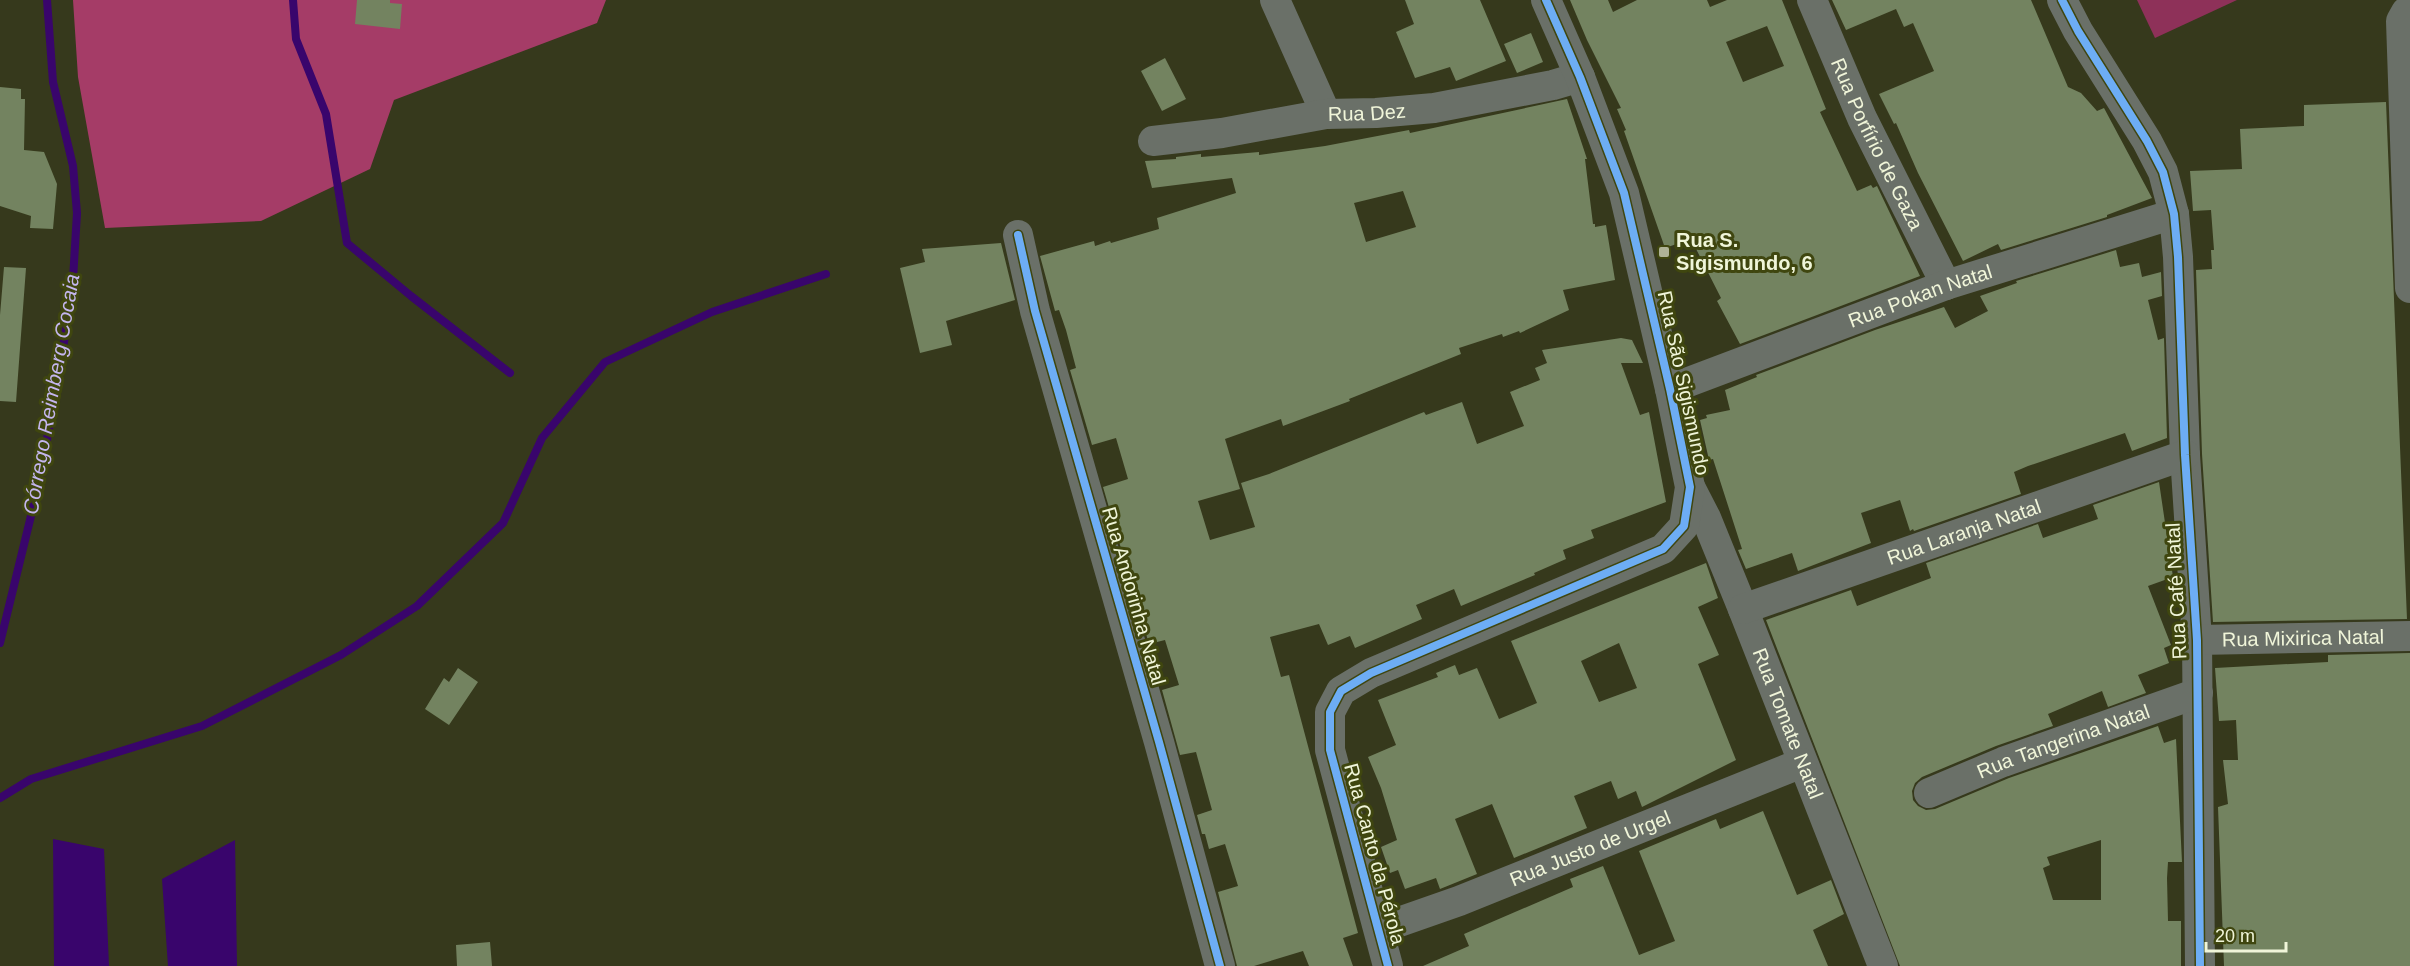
<svg xmlns="http://www.w3.org/2000/svg" width="2410" height="966" font-family="Helvetica,sans-serif">
<style>
.green{fill:#8e3159}
.forest{fill:#a53c67}
.water{fill:#39056c}
.lines{fill:none;stroke-linecap:round;stroke-linejoin:round}
.stream{stroke:#39056c;stroke-width:8}
.building{fill:#738360;fill-rule:evenodd}
.minor{stroke:#6a7068;stroke-width:30}
.cycleway-casing{stroke:#3f460f;stroke-width:11}
.cycleway{stroke:#6dadf4;stroke-width:8}
.poi-dot{fill:#afb397;stroke:#3f460f;stroke-width:2}
.labels{text-anchor:middle;dominant-baseline:central;stroke-width:6;stroke-linejoin:round;paint-order:stroke}
.street-label{font-size:20px;fill:#f0f5d9;stroke:#3f460f}
.poi-label{font-size:20px;font-weight:bold;fill:#f0f5d9;stroke:#3f460f;text-anchor:start}
.water-label{font-size:21px;font-style:italic;fill:#c4b6ee;stroke:#3f460f}
</style>
<rect width="100%" height="100%" fill="#36391c"/>
<path class="green" d="M 2137,0 L 2237,0 L 2155,38 Z"/>
<path class="forest" d="M 73,0 L 606,0 L 597,23 L 394,100 L 370,169 L 261,221 L 105,228 L 78,77 Z"/>
<path class="water" d="M 53,839 L 104,849 L 109,966 L 54,966 Z
M 235,840 L 237,966 L 168,966 L 162,879 Z"/>
<g class="lines">
<path class="stream" d="M 293,0 L 296,39 L 326,114 L 347,243 L 411,296 L 510,373
M 0,643 L 40,479 L 72,296 L 77,213 L 73,166 L 53,82 L 47,0
M 0,798 L 31,779 L 202,726 L 341,655 L 417,606 L 503,523 L 542,438 L 605,362 L 712,312 L 826,274"/>
</g>
<path class="building" d="M 357,0 L 390,0 L 390,3 L 402,4 L 400,29 L 355,24 Z
M 1405,0 L 1480,0 L 1506,61 L 1456,81 L 1450,67 L 1415,78 L 1396,32 L 1414,24 Z
M 1570,0 L 1608,0 L 1613,12 L 1637,0 L 1707,0 L 1710,7 L 1727,0 L 1782,0 L 1826,109 L 1820,112 L 1857,191 L 1871,185 L 1873,188 L 1877,186 L 1920,276 L 1740,344 L 1717,301 L 1721,298 L 1691,239 L 1665,248 L 1624,131 L 1626,130 L 1617,109 L 1621,108 L 1587,40 ZM 1767,26 L 1784,66 L 1743,82 L 1726,42 Z
M 1832,0 L 2031,0 L 2068,87 L 2081,93 L 2097,111 L 2104,108 L 2152,198 L 2107,215 L 2107,217 L 2001,250 L 1998,244 L 1963,261 L 1918,173 L 1896,123 L 1894,124 L 1879,94 L 1934,71 L 1913,23 L 1904,27 L 1896,9 L 1846,30 Z
M 1531,33 L 1543,62 L 1517,73 L 1504,44 Z
M 1165,58 L 1186,99 L 1162,111 L 1141,71 Z
M 0,87 L 21,89 L 21,99 L 25,99 L 24,150 L 44,152 L 57,184 L 53,229 L 30,228 L 31,216 L 0,206 Z
M 1567,99 L 1587,159 L 1585,159 L 1593,224 L 1595,224 L 1595,227 L 1606,225 L 1615,280 L 1563,290 L 1569,310 L 1520,333 L 1519,331 L 1503,337 L 1502,334 L 1459,348 L 1461,354 L 1349,399 L 1350,401 L 1283,426 L 1281,419 L 1225,439 L 1240,489 L 1198,501 L 1210,540 L 1255,527 L 1241,483 L 1269,474 L 1424,412 L 1426,415 L 1462,402 L 1477,444 L 1524,426 L 1510,392 L 1540,380 L 1535,368 L 1547,363 L 1542,350 L 1621,338 L 1632,340 L 1643,363 L 1621,363 L 1640,415 L 1649,412 L 1666,502 L 1591,530 L 1594,538 L 1563,550 L 1566,559 L 1534,573 L 1535,575 L 1461,606 L 1454,589 L 1416,605 L 1422,619 L 1355,648 L 1350,636 L 1328,645 L 1319,624 L 1270,637 L 1281,677 L 1289,675 L 1358,933 L 1343,938 L 1353,966 L 1309,966 L 1303,951 L 1254,966 L 1237,966 L 1218,892 L 1238,886 L 1225,844 L 1209,849 L 1205,834 L 1202,834 L 1197,815 L 1212,810 L 1196,752 L 1180,755 L 1162,690 L 1179,685 L 1165,640 L 1149,644 L 1103,487 L 1128,479 L 1116,438 L 1092,445 L 1070,370 L 1076,368 L 1066,330 L 1059,310 L 1055,311 L 1040,256 L 1094,241 L 1095,246 L 1110,241 L 1111,243 L 1159,229 L 1157,218 L 1236,193 L 1232,178 L 1152,188 L 1145,161 L 1176,159 L 1176,157 L 1201,154 L 1201,157 L 1259,152 L 1259,155 L 1325,146 L 1409,130 L 1410,133 ZM 1403,191 L 1416,227 L 1366,242 L 1354,203 Z
M 2386,102 L 2407,619 L 2213,622 L 2202,454 L 2196,270 L 2212,269 L 2211,250 L 2214,250 L 2211,210 L 2193,211 L 2190,171 L 2242,169 L 2240,129 L 2304,126 L 2304,105 Z
M 1001,243 L 1015,300 L 946,321 L 952,345 L 920,353 L 900,268 L 925,262 L 922,249 Z
M 2116,250 L 2120,267 L 2139,263 L 2142,277 L 2161,272 L 2162,296 L 2148,300 L 2158,340 L 2164,338 L 2167,438 L 2132,451 L 2125,433 L 2028,466 L 2014,472 L 2021,494 L 1914,531 L 1913,529 L 1910,531 L 1900,500 L 1861,513 L 1871,543 L 1798,571 L 1792,553 L 1746,569 L 1738,550 L 1742,549 L 1713,459 L 1709,460 L 1700,420 L 1707,418 L 1706,415 L 1730,410 L 1725,390 L 1757,377 L 1756,375 L 1875,330 L 1944,307 L 1955,328 L 1988,311 L 1980,296 L 2017,283 L 2016,281 Z
M 4,267 L 26,268 L 16,402 L 0,401 L 0,315 Z
M 2159,482 L 2173,577 L 2148,586 L 2171,645 L 2164,648 L 2169,663 L 2138,675 L 2146,693 L 2108,707 L 2102,691 L 2048,714 L 2053,726 L 1996,746 L 1922,777 L 1915,783 L 1912,791 L 1913,800 L 1918,806 L 1926,810 L 1935,809 L 2009,778 L 2158,726 L 2164,743 L 2176,739 L 2182,862 L 2168,862 L 2167,878 L 2168,921 L 2181,921 L 2181,966 L 1900,966 L 1766,620 L 1851,590 L 1857,606 L 1931,578 L 1926,563 L 2038,524 L 2043,538 L 2098,519 L 2093,505 ZM 2101,840 L 2101,900 L 2053,900 L 2043,868 L 2050,865 L 2047,857 Z
M 1706,563 L 1718,598 L 1698,607 L 1719,655 L 1698,664 L 1736,760 L 1642,807 L 1636,791 L 1618,799 L 1611,781 L 1574,796 L 1587,828 L 1514,858 L 1492,804 L 1455,819 L 1477,874 L 1440,889 L 1436,878 L 1405,889 L 1398,870 L 1390,873 L 1381,847 L 1397,840 L 1381,788 L 1368,757 L 1396,745 L 1378,700 L 1438,677 L 1436,673 L 1455,665 L 1459,675 L 1477,668 L 1499,719 L 1537,703 L 1511,641 ZM 1619,643 L 1637,688 L 1599,702 L 1581,661 Z
M 2410,653 L 2410,966 L 2224,966 L 2218,807 L 2228,804 L 2223,760 L 2238,760 L 2236,720 L 2219,721 L 2215,668 L 2328,662 L 2328,655 Z
M 458,668 L 478,682 L 449,725 L 425,709 L 444,678 L 449,682 Z
M 1763,811 L 1797,895 L 1831,880 L 1844,914 L 1813,930 L 1828,966 L 1423,966 L 1469,946 L 1464,934 L 1573,887 L 1570,879 L 1603,866 L 1639,955 L 1675,941 L 1639,851 L 1716,819 L 1720,829 Z
M 490,942 L 492,966 L 457,966 L 456,945 Z"/>
<g class="lines">
<g class="minor">
<path d="M 1275,0 L 1326,114"/>
<path id="s1" d="M 1812,0 L 1862,118 L 1946,285"/>
<path d="M 2062,0 L 2078,31 L 2147,141 L 2163,172 L 2174,214 L 2178,257 L 2185,455 L 2197,640 L 2200,966"/>
<path d="M 2406,12 L 2401,21 L 2410,288"/>
<path id="s2" d="M 1153,141 L 1222,133 L 1326,114 L 1376,113 L 1434,108 L 1553,85 L 1580,77"/>
<path d="M 1018,235 L 1035,311 L 1159,742 L 1220,966"/>
<path id="s3" d="M 1670,389 L 1946,285 L 2174,214"/>
<path id="s4" d="M 1690,487 L 1706,518 L 1743,609 L 1883,966"/>
<path id="s5" d="M 1743,609 L 2185,455"/>
<path id="s6" d="M 2197,640 L 2410,636"/>
<path id="s7" d="M 1929,793 L 2003,762 L 2198,693"/>
<path id="s8" d="M 1379,929 L 1459,901 L 1802,763"/>
<path d="M 1388,966 L 1330,750 L 1330,712 L 1341,691 L 1371,673 L 1663,549 L 1684,526 L 1690,487 L 1670,389 L 1624,193 L 1580,77 L 1546,0"/>
</g>
<g class="cycleway-casing">
<path id="cycleway" d="M 2062,0 L 2078,31 L 2147,141 L 2163,172 L 2174,214 L 2178,257 L 2185,455 L 2197,640 L 2200,966
M 1018,235 L 1035,311 L 1159,742 L 1220,966
M 1388,966 L 1330,750 L 1330,712 L 1341,691 L 1371,673 L 1663,549 L 1684,526 L 1690,487 L 1670,389 L 1624,193 L 1580,77 L 1546,0"/>
</g>
<use href="#cycleway" class="cycleway"/>
</g>
<rect class="poi-dot" x="1658" y="246" width="12" height="12" rx="3"/>
<g class="labels">
<g class="street-label">
<text stroke="none"><textPath href="#s2" startOffset="216">Rua Dez</textPath></text>
<text stroke="none"><textPath href="#s1" startOffset="158">Rua Porfírio de Gaza</textPath></text>
<text stroke="none"><textPath href="#s3" startOffset="267">Rua Pokan Natal</textPath></text>
<text transform="translate(1684 383) rotate(78)">Rua São Sigismundo</text>
<text stroke="none"><textPath href="#s5" startOffset="234">Rua Laranja Natal</textPath></text>
<text transform="translate(2176 591) rotate(-93)">Rua Café Natal</text>
<text transform="translate(1134 596) rotate(74)">Rua Andorinha Natal</text>
<text stroke="none"><textPath href="#s6" startOffset="106">Rua Mixirica Natal</textPath></text>
<text stroke="none"><textPath href="#s4" startOffset="256">Rua Tomate Natal</textPath></text>
<text stroke="none"><textPath href="#s7" startOffset="144">Rua Tangerina Natal</textPath></text>
<text stroke="none"><textPath href="#s8" startOffset="226">Rua Justo de Urgel</textPath></text>
<text transform="translate(1375 854) rotate(75)">Rua Canto da Pérola</text>
</g>
<g class="poi-label">
<text x="1676" y="240">Rua S.<tspan x="1676" dy="23">Sigismundo, 6</tspan></text>
</g>
<g class="water-label">
<text transform="translate(51 394) rotate(-80)">Córrego Reimberg Cocaia</text>
</g>
</g>
<path d="M2206 942v9h80v-9" fill="none" stroke="#f0f5d9" stroke-width="3"/>
<text x="2215" y="942" font-size="18" fill="#f0f5d9" stroke="#3f460f" stroke-width="4.5" paint-order="stroke">20 m</text>
</svg>
